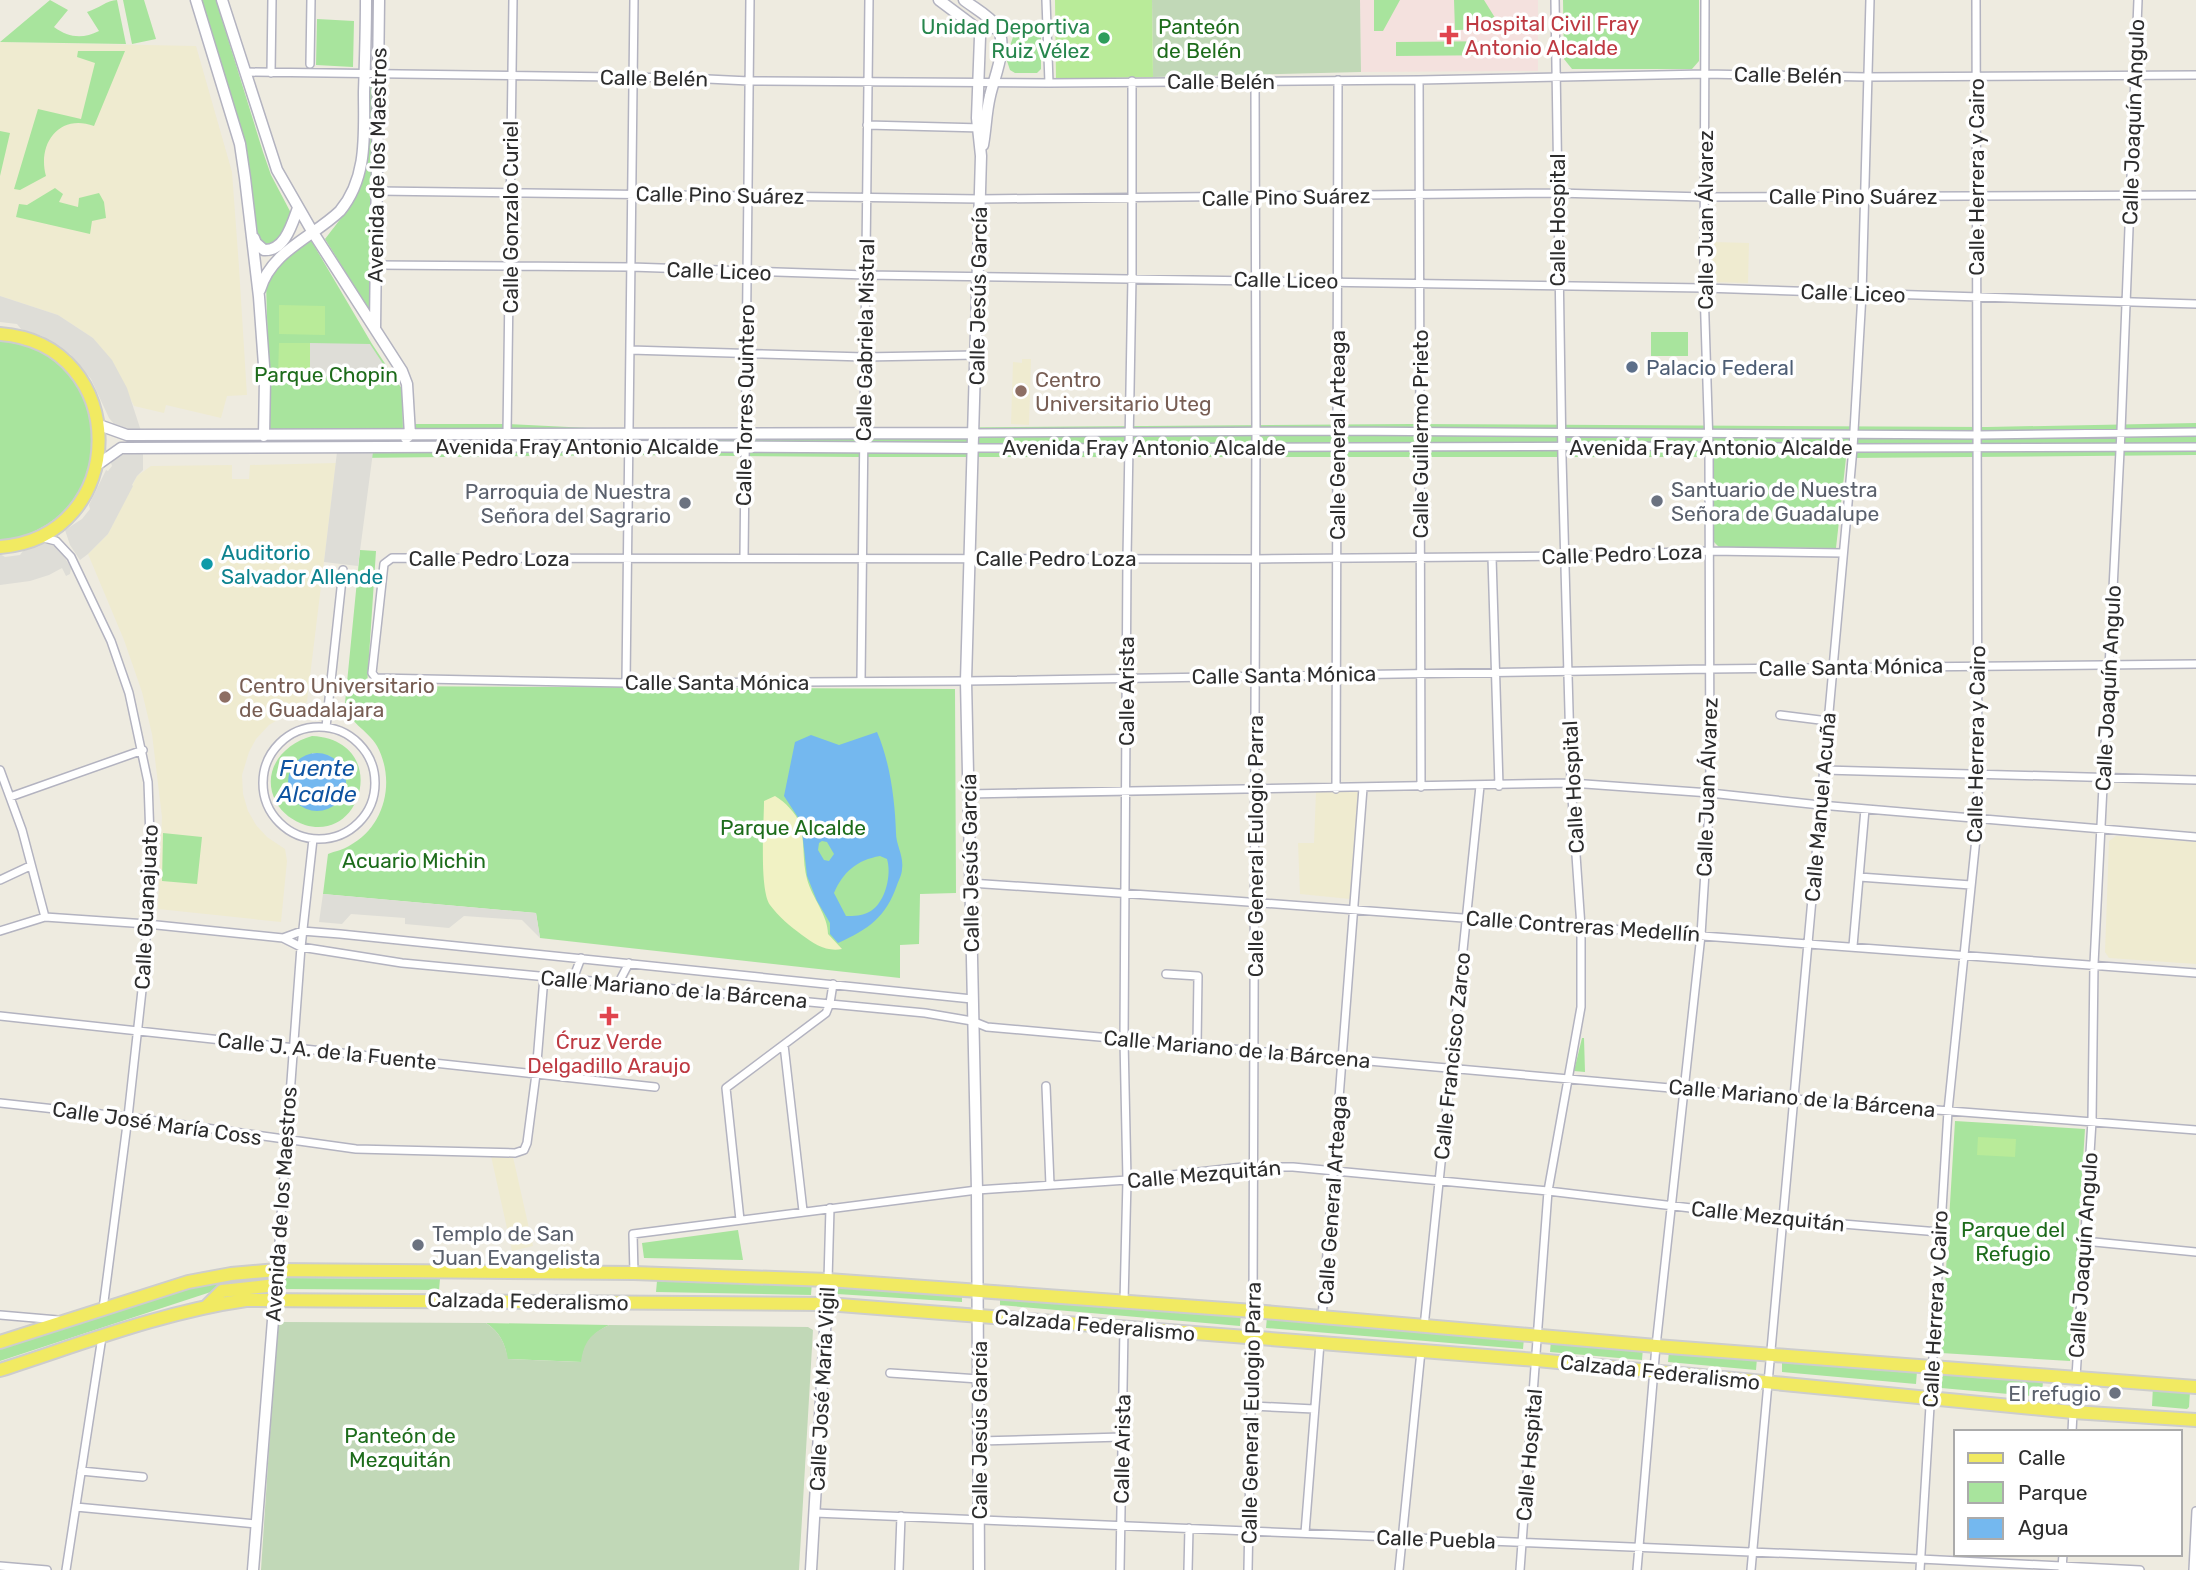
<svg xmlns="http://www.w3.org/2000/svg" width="2196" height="1570" font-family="Rubik,sans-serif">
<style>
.education{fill:#efebd0}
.medical{fill:#f4e1de}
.green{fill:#a8e49d;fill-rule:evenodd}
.sand{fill:#f1f2c4}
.cemetery{fill:#c1d8b7}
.pitch{fill:#b9eb99}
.plaza{fill:#deddd7}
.water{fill:#74b8ef;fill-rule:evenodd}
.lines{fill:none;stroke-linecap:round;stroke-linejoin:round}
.minor-casing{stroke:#b3b3c0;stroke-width:10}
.tertiary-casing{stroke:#b3b3c0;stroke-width:13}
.primary-casing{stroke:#cdcdcd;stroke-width:16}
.minor{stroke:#fff;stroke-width:7}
.tertiary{stroke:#fff;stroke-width:10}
.primary{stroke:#f1ea62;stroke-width:12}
.health-dot{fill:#e0444e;stroke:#fff;stroke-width:2.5}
.leisure-dot{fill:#2e9e5b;stroke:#fff;stroke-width:2.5}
.service-dot{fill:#5c6f8a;stroke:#fff;stroke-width:2.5}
.education-dot{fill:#8d6e63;stroke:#fff;stroke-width:2.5}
.worship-dot{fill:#6b7280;stroke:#fff;stroke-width:2.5}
.culture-dot{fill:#0f9aa8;stroke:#fff;stroke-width:2.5}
.labels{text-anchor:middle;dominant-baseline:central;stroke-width:7;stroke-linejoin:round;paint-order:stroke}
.health-label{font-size:21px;fill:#be3a42;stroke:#fff;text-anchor:start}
.leisure-label{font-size:21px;fill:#27864d;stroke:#fff;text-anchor:end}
.park-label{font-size:21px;fill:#1d6c1b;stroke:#fff}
.street-label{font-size:21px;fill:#2d2d2d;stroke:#fff}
.service-label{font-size:21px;fill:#4e5e75;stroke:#fff;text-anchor:start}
.education-label{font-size:21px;fill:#785e54;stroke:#fff;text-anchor:start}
.worship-label{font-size:21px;fill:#5b616d;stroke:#fff;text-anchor:start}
.culture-label{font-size:21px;fill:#0d838f;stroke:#fff;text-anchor:start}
.water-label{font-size:23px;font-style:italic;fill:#0e53a1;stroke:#fff}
</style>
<rect width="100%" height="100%" fill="#eeebe0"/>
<path class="education" d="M 0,42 L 196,46 L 232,172 L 239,267 L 247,395 L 227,396 L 221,418 L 166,405 L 164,413 L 134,406 L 112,361 L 93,338 L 58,315 L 0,296 Z
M 1713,242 L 1749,243 L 1748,283 L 1712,282 Z
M 1022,359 L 1031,359 L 1029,425 L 1011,424 L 1013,362 L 1022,363 Z
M 336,463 L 307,701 L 300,711 L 284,716 L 269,725 L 256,739 L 249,752 L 242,775 L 243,794 L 248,811 L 256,825 L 267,837 L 285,849 L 287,861 L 281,922 L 158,909 L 162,817 L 152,734 L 142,692 L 124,640 L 88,554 L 108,534 L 137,476 L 151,466 L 232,465 L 232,479 L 249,479 L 250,465 Z
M 1359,791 L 1350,899 L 1300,894 L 1298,843 L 1314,843 L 1316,792 Z
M 2116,836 L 2196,842 L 2196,964 L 2109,958 L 2105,952 L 2109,841 Z
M 491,1156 L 513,1157 L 533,1246 L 512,1251 Z"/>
<path class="medical" d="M 1360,0 L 1538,0 L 1538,71 L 1361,72 Z"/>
<path class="green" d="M 50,0 L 68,10 L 54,27 C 69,38 83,39 99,31 L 87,12 C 98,9 107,0 117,0 L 126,44 L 0,42 Z
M 123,0 L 144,0 L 156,39 L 132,44 Z
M 201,0 L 216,0 L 263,152 L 271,175 L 292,215 C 287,227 282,241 269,247 L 258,241 L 246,144 Z
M 1374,0 L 1400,0 L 1383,31 L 1374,31 Z
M 1454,0 L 1484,0 L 1502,29 L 1455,30 Z
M 1563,0 L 1699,0 L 1699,61 L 1692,69 L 1572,69 L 1564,59 Z
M 317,19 L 354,21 L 353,67 L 316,65 Z
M 1039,31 L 1041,33 L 1041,69 L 1037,73 L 1015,73 L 1010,70 L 1006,58 L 1013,37 L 1021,33 Z
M 1507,41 L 1508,55 L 1396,56 L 1396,42 Z
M 78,51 L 125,51 L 94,126 C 59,113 37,144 46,176 L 20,190 L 14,189 L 38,109 L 81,119 L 95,63 L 77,57 Z
M 370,81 L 374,82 L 369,310 L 325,239 C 342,217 360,196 366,169 C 371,147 369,105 370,81 Z
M 0,131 L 10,133 L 0,176 Z
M 55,188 L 63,194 L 59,202 L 78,207 L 79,198 L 99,193 L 104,202 L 106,218 L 92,221 L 90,234 L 16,217 L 19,204 L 27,205 Z
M 309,237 L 372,344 L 402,389 L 403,431 L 268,430 L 269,379 L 266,284 L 275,268 Z
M 1651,332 L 1688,332 L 1688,356 L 1651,356 Z
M 0,340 C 18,343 35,346 51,357 C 112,397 104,495 41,528 C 28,535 15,541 0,541 Z
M 2196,423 L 2196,455 L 1846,458 L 1836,548 L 1719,547 L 1714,542 L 1713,457 L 856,457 L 629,455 L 356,458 L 358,435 L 410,435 L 411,424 L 508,424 L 629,430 L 1411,424 L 1987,427 Z
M 360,550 L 376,551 L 367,686 L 955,689 L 956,893 L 920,894 L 919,944 L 900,945 L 900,978 L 540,938 L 536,913 L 323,894 L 328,854 C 335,851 343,850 349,846 C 385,827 396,781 377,746 C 368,730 347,722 345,703 Z
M 312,736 C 390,740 364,843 305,825 C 293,821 282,813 276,802 C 260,771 283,744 312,736 ZM 312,753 L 330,756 L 341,797 L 326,809 Z
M 163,833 L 202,837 L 197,884 L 162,881 Z
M 1582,1038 L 1584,1038 L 1585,1072 L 1574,1071 Z
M 1955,1121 L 2085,1129 L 2070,1361 L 1941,1353 Z
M 738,1230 L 743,1260 L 644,1258 L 642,1243 Z
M 257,1278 L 257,1284 L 223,1288 L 0,1361 L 0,1349 L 184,1289 Z
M 284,1278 L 440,1279 L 439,1290 L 283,1289 Z
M 657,1281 L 812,1282 L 811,1295 L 656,1292 Z
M 838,1283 L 962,1291 L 962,1302 L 837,1294 Z
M 1000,1300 L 1045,1303 L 1065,1300 L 1241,1314 L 1240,1326 L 1000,1305 Z
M 1267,1317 L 1524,1338 L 1523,1349 L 1266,1328 Z
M 486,1323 L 609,1325 C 592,1333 583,1344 582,1362 L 507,1359 C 506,1344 499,1331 486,1323 Z
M 1551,1340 L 1643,1348 L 1642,1360 L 1550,1352 Z
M 1669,1351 L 1757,1358 L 1756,1370 L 1668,1362 Z
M 1782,1359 L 1917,1371 L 1916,1384 L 1782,1372 Z
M 1943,1373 L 2043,1380 L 2042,1397 L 1941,1388 Z
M 2153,1386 L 2190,1391 L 2189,1407 L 2187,1409 L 2152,1406 Z"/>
<path class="sand" d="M 775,796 C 785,802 796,813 800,824 C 805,841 802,861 807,879 C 812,898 828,915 828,934 L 842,949 C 826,952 814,944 802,935 C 791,927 778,916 770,905 C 759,889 764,823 764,801 Z"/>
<path class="cemetery" d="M 1152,0 L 1360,0 L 1361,72 L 1153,77 Z
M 283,1322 L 486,1323 C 500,1332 505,1343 508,1359 L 581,1362 C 584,1342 590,1334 609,1325 L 808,1327 L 813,1330 L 799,1570 L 261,1570 L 277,1327 Z"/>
<path class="pitch" d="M 1055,0 L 1152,0 L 1153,77 L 1056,79 Z
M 279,305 L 325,306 L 325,335 L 279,334 Z
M 279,343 L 310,343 L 310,376 L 278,375 Z
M 1978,1137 L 2016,1139 L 2015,1157 L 1977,1155 Z"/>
<path class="plaza" d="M 0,296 L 58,315 L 93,338 L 112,360 L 127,388 L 141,431 L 131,431 L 114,424 L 109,418 L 91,379 L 70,354 L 42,336 L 21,329 L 17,324 L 0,322 Z
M 310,343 L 370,344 L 391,376 L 310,376 Z
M 129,452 L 143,452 L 143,470 L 137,476 L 132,485 L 133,486 L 108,534 L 88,554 L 80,560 L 70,545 L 65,530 L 82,519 L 90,509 L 89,505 L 106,470 L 108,471 L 112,466 L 111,463 L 117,457 Z
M 337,452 L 373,452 L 358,566 L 324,562 Z
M 42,544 L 52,544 L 59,548 L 71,568 L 70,574 L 66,576 L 62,568 L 49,575 L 30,581 L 0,585 L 0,554 L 5,557 L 20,555 L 23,551 Z
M 323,894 L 536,913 L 540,938 L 522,920 L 464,916 L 449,928 L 405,924 L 405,918 L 351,914 L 342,924 L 319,922 Z"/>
<path class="water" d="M 877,732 C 890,762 895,800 896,833 C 896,845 904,856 902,869 C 902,874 899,880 897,885 C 886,917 869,929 838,943 L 830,934 L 830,923 L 817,901 L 807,876 L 801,822 L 784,796 L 795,742 L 811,735 L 839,745 ZM 822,841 L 827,842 L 834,854 L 829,861 L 824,860 L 818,850 L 819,843 ZM 880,856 L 887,859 C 892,875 885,904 869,912 C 862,916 854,916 846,916 L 834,893 C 843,872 857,860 880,856 Z
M288 782a29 29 0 1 1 58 0a29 29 0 1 1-58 0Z"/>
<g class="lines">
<g class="minor-casing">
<path id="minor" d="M 1046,0 L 1049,83
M 979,30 L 1047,27
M 310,64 L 311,0
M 245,72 L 687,78 L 749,81 L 1049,83 L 1419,80 L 1705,74 L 1866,77 L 2196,75
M 271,73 L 272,0
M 1419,80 L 1421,787
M 867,125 L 982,128
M 377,191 L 980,199 L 1557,193 L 1704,197 L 2196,195
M 376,265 L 631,267 L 866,275 L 1704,288 L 2196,304
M 630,350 L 864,357 L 976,355
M 975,433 L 1337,431 L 1979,435 L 2196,432
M 507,434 L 513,0
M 974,448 L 1709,446 L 1853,448 L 2196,447
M 40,537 L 56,541 L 71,557 L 111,641 L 129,693 L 148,782 L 151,866 L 143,981 L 128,1117 L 103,1309
M 1843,553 L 1709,551 L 1565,556 L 1256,559 L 392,558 L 384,564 L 372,673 L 376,678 L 626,683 L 966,681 L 1709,669 L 2196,664
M 1492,557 L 1499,786
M 744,558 L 750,0
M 861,680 L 869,0
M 626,683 L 634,0
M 1780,715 L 1828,721
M 326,727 L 343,570
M263 783a56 56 0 1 1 112 0a56 56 0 1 1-112 0Z
M 0,770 L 22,830 L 45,917
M 1824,770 L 2196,780
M 1336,789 L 1338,80
M 968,794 L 1571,783 L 1710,793 L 1820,805 L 2196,837
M 10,797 L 143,750
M 1859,877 L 1971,885
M 0,880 L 30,866
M 970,883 C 1379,910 1788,940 2196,973
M 0,931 L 45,917 L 147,924 L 283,938 L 301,947 L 402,963 L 925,1013 L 972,1021 L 987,1027 L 1794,1099 L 2196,1130
M 283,938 L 302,931 L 340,934 L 972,999
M 1853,946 L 1865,809
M 1166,974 L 1198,976 L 1197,1046
M 573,979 L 581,958
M 618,984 L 629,963
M 0,1016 L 655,1087
M 784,1045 L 803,1211
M 1046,1086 L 1050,1185
M 0,1103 L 128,1117 L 356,1149 L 515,1153 L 524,1150 L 527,1143 L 536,1074 L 544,977
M 740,1220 L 726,1088 L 826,1013 L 830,1003 L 833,984
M 2084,1241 L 2196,1252
M 277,1270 L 301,947 L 313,839
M 634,1273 L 633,1234 L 977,1190 L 1127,1180 L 1243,1167 L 1293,1167 L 1548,1191 L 1783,1219 L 1939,1232
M 828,1280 L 830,1208
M 1124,1302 L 1127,1180 L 1124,1040 L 1127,558 L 1132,277 L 1132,81
M 0,1315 L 58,1320
M 1322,1318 L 1363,788
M 1424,1327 L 1480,786
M 890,1373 L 979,1379
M 2076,1377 L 2092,1121 L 2094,964 L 2121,431 L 2138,0
M 1252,1406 L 1314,1409
M 2072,1432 L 2073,1412
M 979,1441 L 1122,1437
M 81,1471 L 143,1477
M 76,1507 L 257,1524
M 815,1513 L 1920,1559 L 2140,1570
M 1305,1533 L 1320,1343
M 0,1566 L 47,1570
M 2062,1569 L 2063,1554
M 66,1570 L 102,1337
M 899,1570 L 901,1516
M 1120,1570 L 1124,1327
M 1188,1570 L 1189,1528
M 1248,1570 L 1253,1305 L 1256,433 L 1255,81
M 1399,1570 L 1421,1351
M 1520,1570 L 1548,1191 L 1581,1007 L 1581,927 L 1571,783 L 1562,458 L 1555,0
M 1637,1570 L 1656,1346 L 1701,935 L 1710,793 L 1709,446 L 1704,288 L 1705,0
M 1751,1570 L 1853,448 L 1862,294 L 1870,0
M 1920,1570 L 1948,1111 L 1978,819 L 1976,0
M 2193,1570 L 2196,1511"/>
</g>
<g class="tertiary-casing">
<path id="tertiary" d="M 196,0 L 240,144 L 245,178 L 259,297 L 265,379 L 264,436
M 222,0 L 277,170 L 312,231 L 402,371 L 407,384 L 410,435 L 406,438
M 939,0 L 979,30 L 980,37 L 977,118 L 981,156 L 966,681 L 977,1190 L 979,1570
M 964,0 C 974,8 990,16 997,27 C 1009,46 994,77 990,96 C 986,112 986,129 983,145
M 254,238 L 256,243 L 264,250 C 285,251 292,224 298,208
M 260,290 C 271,251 313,237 340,211 C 368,177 364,134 364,92 C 365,62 366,31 366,0
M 375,329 L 379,0
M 99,425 L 127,435 L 975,433
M 97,465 L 121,448 L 127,448 L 629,446 L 974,448
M 253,1570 L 277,1270
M 811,1570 L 828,1280"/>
</g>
<g class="primary-casing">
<path id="primary" d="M 0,334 C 132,344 131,537 0,547
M 207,1306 L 222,1291 L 276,1285
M 0,1342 L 188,1282 L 231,1274 L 277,1270 L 634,1273 L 828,1280 L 1253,1311 L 1656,1346 L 2196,1387
M 0,1370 C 81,1344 162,1312 246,1300 L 827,1304 L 1537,1360 L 2073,1412 L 2196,1420"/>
</g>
<use href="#minor" class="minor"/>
<use href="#tertiary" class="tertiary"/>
<use href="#primary" class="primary"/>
</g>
<g class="health-dot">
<path d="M1445.5 24.5h7v7h7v7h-7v7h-7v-7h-7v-7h7z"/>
<path d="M605.5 1005.5h7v7h7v7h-7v7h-7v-7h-7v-7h7z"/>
</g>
<circle class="leisure-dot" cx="1104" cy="38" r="7"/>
<circle class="service-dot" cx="1632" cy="367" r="7"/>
<g class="education-dot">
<circle cx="1021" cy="391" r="7"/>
<circle cx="225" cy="697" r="7"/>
</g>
<g class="worship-dot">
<circle cx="1657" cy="501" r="7"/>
<circle cx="685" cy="503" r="7"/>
<circle cx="418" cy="1245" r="7"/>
<circle cx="2115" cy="1393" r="7"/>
</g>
<circle class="culture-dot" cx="207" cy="564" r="7"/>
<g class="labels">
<g class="health-label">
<text x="1465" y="23">Hospital Civil Fray<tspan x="1465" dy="24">Antonio Alcalde</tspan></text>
<text x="609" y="1041" text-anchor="middle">Ćruz Verde<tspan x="609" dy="24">Delgadillo Araujo</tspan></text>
</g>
<g class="leisure-label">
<text x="1090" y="26">Unidad Deportiva<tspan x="1090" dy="24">Ruiz Vélez</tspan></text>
</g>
<g class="park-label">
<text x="1199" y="26">Panteón<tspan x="1199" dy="24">de Belén</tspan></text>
<text x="326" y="374">Parque Chopin</text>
<text x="793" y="827">Parque Alcalde</text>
<text x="414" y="860">Acuario Michin</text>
<text x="2013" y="1229">Parque del<tspan x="2013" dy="24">Refugio</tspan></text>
<text x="400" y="1435">Panteón de<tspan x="400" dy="24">Mezquitán</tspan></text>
</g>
<g class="street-label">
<text transform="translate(1788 75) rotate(1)">Calle Belén</text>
<text transform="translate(654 78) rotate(1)">Calle Belén</text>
<text x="1221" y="81">Calle Belén</text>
<text transform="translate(2133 122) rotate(-88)">Calle Joaquín Angulo</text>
<text transform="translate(377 165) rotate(-89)">Avenida de los Maestros</text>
<text transform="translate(1976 177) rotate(-90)">Calle Herrera y Cairo</text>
<text transform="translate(720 195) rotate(1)">Calle Pino Suárez</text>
<text x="1853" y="196">Calle Pino Suárez</text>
<text transform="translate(1286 197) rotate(-1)">Calle Pino Suárez</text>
<text transform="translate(510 217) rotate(-90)">Calle Gonzalo Curiel</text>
<text transform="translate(1557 220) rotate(-90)">Calle Hospital</text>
<text transform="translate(1705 220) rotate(-90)">Calle Juan Álvarez</text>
<text transform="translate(719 271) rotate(2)">Calle Liceo</text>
<text transform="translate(1286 280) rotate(1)">Calle Liceo</text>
<text transform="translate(1853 293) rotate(2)">Calle Liceo</text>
<text transform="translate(978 296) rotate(-89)">Calle Jesús García</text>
<text transform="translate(865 340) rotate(-89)">Calle Gabriela Mistral</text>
<text transform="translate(745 405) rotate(-89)">Calle Torres Quintero</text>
<text transform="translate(1420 434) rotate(-90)">Calle Guillermo Prieto</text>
<text transform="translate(1337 435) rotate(-90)">Calle General Arteaga</text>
<text x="577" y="446">Avenida Fray Antonio Alcalde</text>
<text x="1144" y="447">Avenida Fray Antonio Alcalde</text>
<text x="1711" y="447">Avenida Fray Antonio Alcalde</text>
<text transform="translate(1622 554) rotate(-2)">Calle Pedro Loza</text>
<text x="489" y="558">Calle Pedro Loza</text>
<text x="1056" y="558">Calle Pedro Loza</text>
<text transform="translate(1851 667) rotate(-1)">Calle Santa Mónica</text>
<text transform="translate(1284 675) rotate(-1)">Calle Santa Mónica</text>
<text x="717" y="682">Calle Santa Mónica</text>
<text transform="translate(2108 688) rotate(-87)">Calle Joaquín Angulo</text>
<text transform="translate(1126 691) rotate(-90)">Calle Arista</text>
<text transform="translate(1976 744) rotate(-89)">Calle Herrera y Cairo</text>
<text transform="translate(1573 787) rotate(-93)">Calle Hospital</text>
<text transform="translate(1707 787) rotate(-88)">Calle Juan Álvarez</text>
<text transform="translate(1820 807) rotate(-85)">Calle Manuel Acuña</text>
<text transform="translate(1255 846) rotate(-90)">Calle General Eulogio Parra</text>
<text transform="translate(970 863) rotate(-91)">Calle Jesús García</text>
<text transform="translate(146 907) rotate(-87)">Calle Guanajuato</text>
<text transform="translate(1583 926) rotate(4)">Calle Contreras Medellín</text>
<text transform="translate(674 989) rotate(5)">Calle Mariano de la Bárcena</text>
<text transform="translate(1237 1049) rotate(5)">Calle Mariano de la Bárcena</text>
<text transform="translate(327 1051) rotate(6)">Calle J. A. de la Fuente</text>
<text transform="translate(1452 1056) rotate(-84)">Calle Francisco Zarco</text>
<text transform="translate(1802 1098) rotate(5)">Calle Mariano de la Bárcena</text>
<text transform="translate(157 1123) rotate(8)">Calle José María Coss</text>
<text transform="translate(1204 1174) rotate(-5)">Calle Mezquitán</text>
<text transform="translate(1332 1200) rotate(-86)">Calle General Arteaga</text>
<text transform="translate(281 1204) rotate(-86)">Avenida de los Maestros</text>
<text transform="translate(1768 1216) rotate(6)">Calle Mezquitán</text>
<text transform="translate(2083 1255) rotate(-86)">Calle Joaquín Angulo</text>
<text transform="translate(528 1301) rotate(1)">Calzada Federalismo</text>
<text transform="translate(1935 1309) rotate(-87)">Calle Herrera y Cairo</text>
<text transform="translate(1095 1325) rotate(5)">Calzada Federalismo</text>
<text transform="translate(1660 1372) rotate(6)">Calzada Federalismo</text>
<text transform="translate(822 1389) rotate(-87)">Calle José María Vigil</text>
<text transform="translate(1251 1413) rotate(-89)">Calle General Eulogio Parra</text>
<text transform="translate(979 1430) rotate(-90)">Calle Jesús García</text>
<text transform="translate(1122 1449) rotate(-89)">Calle Arista</text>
<text transform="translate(1529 1455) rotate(-85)">Calle Hospital</text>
<text transform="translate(1436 1539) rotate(2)">Calle Puebla</text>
</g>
<g class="service-label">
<text x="1646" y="367">Palacio Federal</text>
</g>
<g class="education-label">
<text x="1035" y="379">Centro<tspan x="1035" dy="24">Universitario Uteg</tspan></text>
<text x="239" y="685">Centro Universitario<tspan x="239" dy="24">de Guadalajara</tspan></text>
</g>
<g class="worship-label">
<text x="1671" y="489">Santuario de Nuestra<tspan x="1671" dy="24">Señora de Guadalupe</tspan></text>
<text x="671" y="491" text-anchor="end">Parroquia de Nuestra<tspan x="671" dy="24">Señora del Sagrario</tspan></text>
<text x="432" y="1233">Templo de San<tspan x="432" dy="24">Juan Evangelista</tspan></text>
<text x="2101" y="1393" text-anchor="end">El refugio</text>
</g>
<g class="culture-label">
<text x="221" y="552">Auditorio<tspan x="221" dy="24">Salvador Allende</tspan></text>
</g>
<g class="water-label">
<text x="317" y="768">Fuente<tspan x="317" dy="26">Alcalde</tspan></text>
</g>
</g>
<rect x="1954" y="1430" width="228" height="126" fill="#ffffff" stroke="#ababab" stroke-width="2"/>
<rect x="1968" y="1453" width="35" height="10" fill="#f1ea62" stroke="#ababab" stroke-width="2"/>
<text x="2018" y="1465" font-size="21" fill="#2d2d2d">Calle</text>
<rect x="1968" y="1482" width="35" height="21" fill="#a8e49d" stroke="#ababab" stroke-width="2"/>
<text x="2018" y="1500" font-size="21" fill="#2d2d2d">Parque</text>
<rect x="1968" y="1518" width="35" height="21" fill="#74b8ef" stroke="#ababab" stroke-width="2"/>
<text x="2018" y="1535" font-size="21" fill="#2d2d2d">Agua</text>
</svg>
